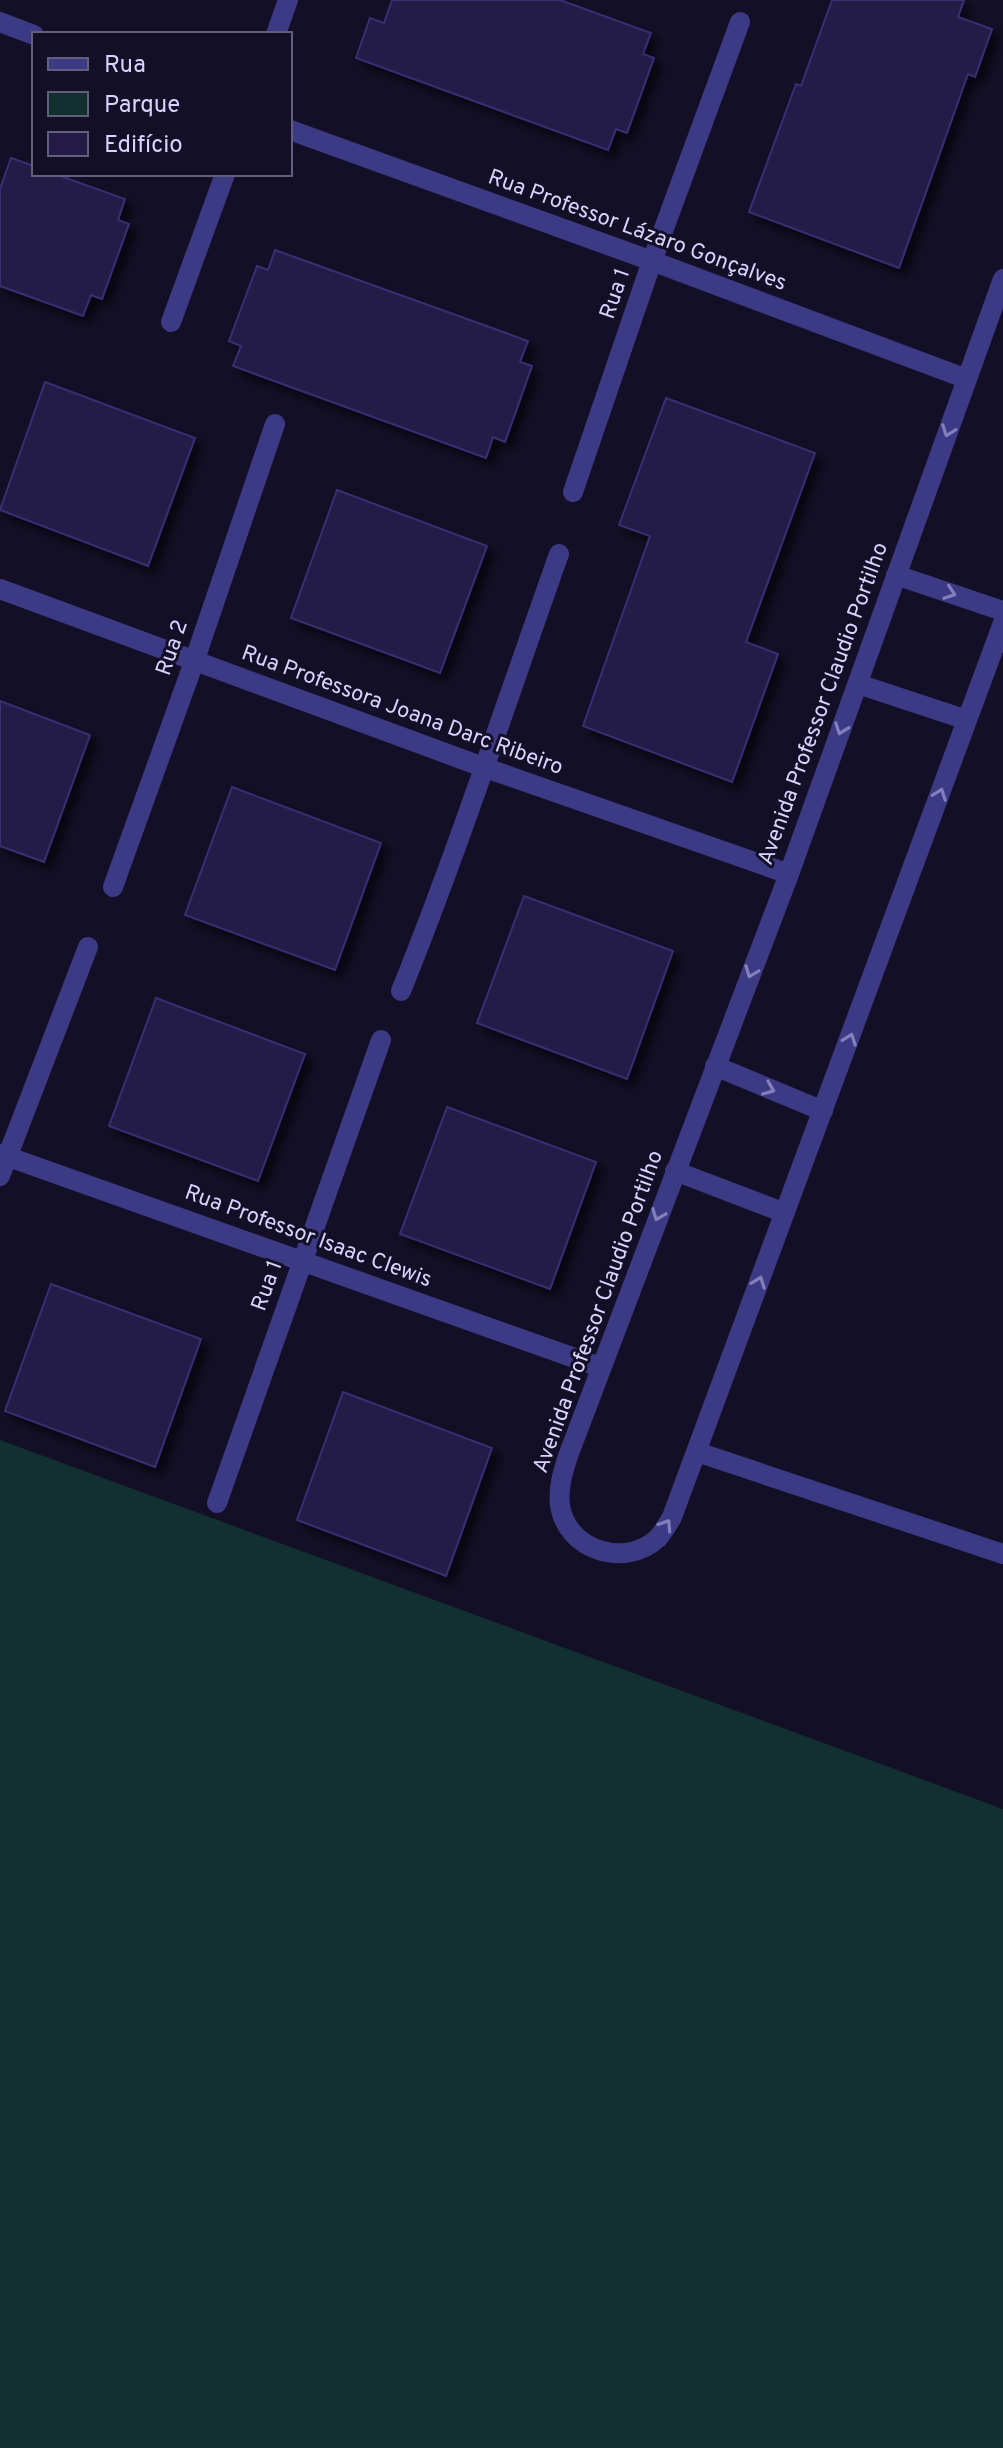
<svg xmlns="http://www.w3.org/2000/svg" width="1003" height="2448" font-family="Overpass,sans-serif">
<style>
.green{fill:#12302f}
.building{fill:#241b47;stroke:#3b2d73;stroke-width:2;filter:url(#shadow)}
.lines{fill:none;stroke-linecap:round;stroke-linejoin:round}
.minor{stroke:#3d3a85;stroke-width:20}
.oneway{stroke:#837fbc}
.labels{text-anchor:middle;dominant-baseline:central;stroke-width:6;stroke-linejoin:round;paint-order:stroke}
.street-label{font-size:22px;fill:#d9d4ff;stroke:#130f26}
</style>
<defs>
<filter id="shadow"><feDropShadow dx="7" dy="7" stdDeviation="4" flood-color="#0009"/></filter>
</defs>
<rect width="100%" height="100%" fill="#130f26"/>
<path class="green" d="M 0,1440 L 1003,1809 L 1003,2448 L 0,2448 Z"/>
<path class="building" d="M 392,0 L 560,0 L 651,33 L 643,54 L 654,58 L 627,133 L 616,129 L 608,150 L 356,58 L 370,18 L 384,23 Z
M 832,0 L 964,0 L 958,17 L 992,29 L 975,77 L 968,74 L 899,268 L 749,212 L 796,84 L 801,86 Z
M 11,158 L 34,166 L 34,174 L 55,174 L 125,199 L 118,220 L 129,224 L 102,299 L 91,295 L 83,316 L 0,286 L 0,189 Z
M 275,250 L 528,341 L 520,362 L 532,366 L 505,442 L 493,437 L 486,458 L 233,366 L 241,346 L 229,341 L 257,266 L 268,270 Z
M 45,382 L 195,438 L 148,566 L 0,510 Z
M 666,398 L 815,453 L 746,642 L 778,654 L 732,782 L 583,726 L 650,536 L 619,525 Z
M 337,490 L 487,546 L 440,673 L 291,618 Z
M 0,701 L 90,735 L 44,862 L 0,846 Z
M 232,787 L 381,843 L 335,970 L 185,915 Z
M 524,896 L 673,951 L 627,1079 L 477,1023 Z
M 156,998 L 305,1054 L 258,1181 L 109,1126 Z
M 447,1107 L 596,1162 L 550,1289 L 400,1234 Z
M 51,1284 L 201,1339 L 155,1467 L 5,1411 Z
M 343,1392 L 492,1448 L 446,1576 L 297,1520 Z"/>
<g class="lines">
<path class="minor" d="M 0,22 L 34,35
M 276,34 L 288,0
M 290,130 L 652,261 L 967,379
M 1003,279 L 789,874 L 568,1456 C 563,1472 558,1487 560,1505 C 566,1550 625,1569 658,1538 C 663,1532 668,1524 672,1517 L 1003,623
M 171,322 L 225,174
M 573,492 L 652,261 L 740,22
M 896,575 L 1003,611
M 0,589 L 483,767 L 789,874
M 858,684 L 967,720
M 113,887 L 194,662 L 275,424
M 401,991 C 459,847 507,700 559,554
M 715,1066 L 823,1111
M 0,1154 L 600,1367
M 675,1171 L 785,1213
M 0,1176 L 88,947
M 697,1452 L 1003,1554
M 217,1503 L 381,1040"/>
</g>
<defs><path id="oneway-chevron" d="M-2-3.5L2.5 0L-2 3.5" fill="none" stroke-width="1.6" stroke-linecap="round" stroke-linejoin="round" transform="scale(2)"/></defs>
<g class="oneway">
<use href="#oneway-chevron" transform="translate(948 431) rotate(110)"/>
<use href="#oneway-chevron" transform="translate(950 593) rotate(19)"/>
<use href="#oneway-chevron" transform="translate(841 729) rotate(110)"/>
<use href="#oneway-chevron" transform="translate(940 794) rotate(-70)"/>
<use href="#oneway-chevron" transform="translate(751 972) rotate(111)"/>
<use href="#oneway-chevron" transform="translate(850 1039) rotate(-70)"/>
<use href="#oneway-chevron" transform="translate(769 1089) rotate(22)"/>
<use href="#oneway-chevron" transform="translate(658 1215) rotate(111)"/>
<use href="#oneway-chevron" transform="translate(759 1282) rotate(-70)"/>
<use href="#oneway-chevron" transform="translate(666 1525) rotate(-57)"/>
</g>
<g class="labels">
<g class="street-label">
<text transform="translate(637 231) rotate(20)">Rua Professor Lázaro Gonçalves</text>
<text transform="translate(616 294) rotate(-71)">Rua 1</text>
<text transform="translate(173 648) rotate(-71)">Rua 2</text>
<text transform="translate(824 704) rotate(-70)">Avenida Professor Claudio Portilho</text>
<text transform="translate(402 711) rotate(20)">Rua Professora Joana Darc Ribeiro</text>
<text transform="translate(308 1237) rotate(20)">Rua Professor Isaac Clewis</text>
<text transform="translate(268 1286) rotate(-70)">Rua 1</text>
<text transform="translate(599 1312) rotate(-70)">Avenida Professor Claudio Portilho</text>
</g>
</g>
<rect x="32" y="32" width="260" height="144" fill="#130f26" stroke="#625e7d" stroke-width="2"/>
<rect x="48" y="58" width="40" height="12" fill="#3d3a85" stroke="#625e7d" stroke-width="2"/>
<text x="104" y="72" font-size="24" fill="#d9d4ff">Rua</text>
<rect x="48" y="92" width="40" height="24" fill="#12302f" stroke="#625e7d" stroke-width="2"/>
<text x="104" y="112" font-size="24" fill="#d9d4ff">Parque</text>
<rect x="48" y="132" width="40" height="24" fill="#241b47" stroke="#625e7d" stroke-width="2"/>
<text x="104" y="152" font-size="24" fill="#d9d4ff">Edifício</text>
</svg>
